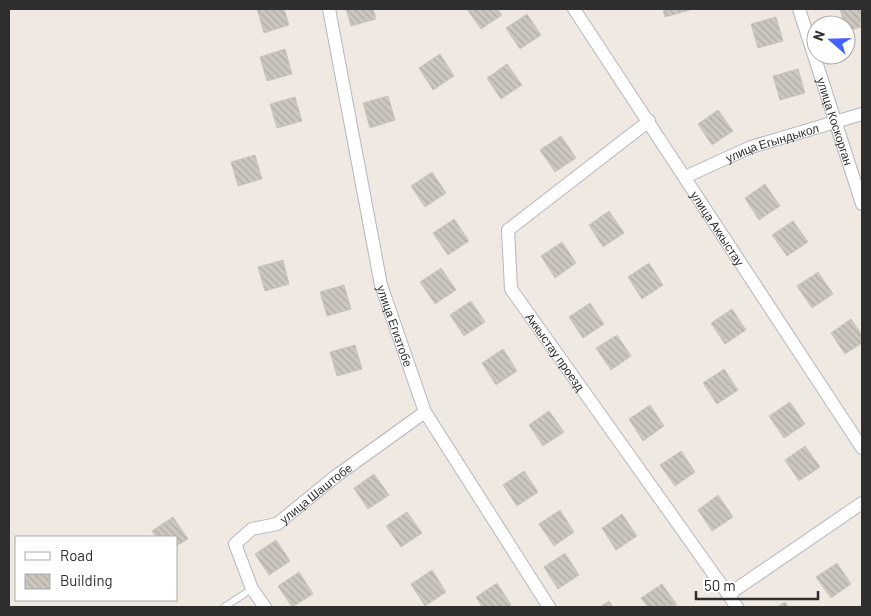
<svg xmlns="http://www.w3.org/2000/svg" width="871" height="616" font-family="Barlow,sans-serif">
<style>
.building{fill:url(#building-back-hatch);stroke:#cbc5ba}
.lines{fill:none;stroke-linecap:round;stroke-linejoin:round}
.service-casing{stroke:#b4b7c1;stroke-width:8}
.minor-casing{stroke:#b4b7c1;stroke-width:14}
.service{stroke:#fff;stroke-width:6}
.minor{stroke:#fff;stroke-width:12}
.labels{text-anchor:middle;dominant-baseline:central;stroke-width:4;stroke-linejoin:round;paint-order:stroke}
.street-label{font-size:12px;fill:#2e2e2e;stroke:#fff}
</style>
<defs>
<pattern id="building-back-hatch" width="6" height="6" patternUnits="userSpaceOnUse" patternTransform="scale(1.25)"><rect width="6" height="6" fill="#cbc7bf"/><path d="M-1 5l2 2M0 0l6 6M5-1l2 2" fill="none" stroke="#afaba4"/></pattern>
</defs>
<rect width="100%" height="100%" fill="#efe9e1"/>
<path class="building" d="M 257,9 L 284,9 L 289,25 L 264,33 Z
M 346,9 L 373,9 L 376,19 L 351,26 Z
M 467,9 L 497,9 L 502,15 L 481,29 Z
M 663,9 L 690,9 L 690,10 L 665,17 Z
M 840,9 L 862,9 L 862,27 L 846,31 Z
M 527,14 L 541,35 L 520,49 L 506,28 Z
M 776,17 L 783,41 L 758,48 L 751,24 Z
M 285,49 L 292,74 L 267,81 L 260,57 Z
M 440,54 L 454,76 L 433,90 L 419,68 Z
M 507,64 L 522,85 L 501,99 L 487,78 Z
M 798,69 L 805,93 L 780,100 L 773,76 Z
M 388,96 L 395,120 L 370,128 L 363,103 Z
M 295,97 L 302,121 L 277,128 L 270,104 Z
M 718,110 L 733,131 L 712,145 L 698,124 Z
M 561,136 L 576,158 L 555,172 L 540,150 Z
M 255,155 L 262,179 L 238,186 L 231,162 Z
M 432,172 L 446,193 L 425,207 L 411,186 Z
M 765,184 L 780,206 L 759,220 L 745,198 Z
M 609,211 L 624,233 L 603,247 L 589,225 Z
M 454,219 L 469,241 L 448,255 L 433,233 Z
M 793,221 L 808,242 L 787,256 L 772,235 Z
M 562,242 L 576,263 L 555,278 L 541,256 Z
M 283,260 L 289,284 L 265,291 L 258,267 Z
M 649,263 L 663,285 L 642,299 L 628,277 Z
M 441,268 L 456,290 L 435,304 L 420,282 Z
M 818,272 L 833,294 L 812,308 L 797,286 Z
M 344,285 L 351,309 L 327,316 L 320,292 Z
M 471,301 L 485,322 L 464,336 L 450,315 Z
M 590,303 L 604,324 L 583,338 L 569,317 Z
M 732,309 L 746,330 L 725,344 L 711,323 Z
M 851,319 L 862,335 L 862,343 L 845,354 L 831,333 Z
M 617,335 L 631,356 L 611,370 L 596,348 Z
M 355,345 L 362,369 L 337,376 L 330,352 Z
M 503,349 L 517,371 L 496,385 L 482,363 Z
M 724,369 L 738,390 L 717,404 L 703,383 Z
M 790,402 L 805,424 L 784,438 L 769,416 Z
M 650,405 L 664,426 L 643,441 L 629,419 Z
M 549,411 L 564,432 L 543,446 L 529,425 Z
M 805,446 L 820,467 L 799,481 L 785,460 Z
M 681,451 L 695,472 L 675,486 L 660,465 Z
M 524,471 L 538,492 L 517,506 L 503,485 Z
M 374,474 L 389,495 L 368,509 L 354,488 Z
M 718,495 L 733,517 L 712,531 L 698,510 Z
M 560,510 L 574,532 L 554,546 L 539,524 Z
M 407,512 L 422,533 L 401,547 L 386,526 Z
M 622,514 L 637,536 L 616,550 L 602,528 Z
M 173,517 L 188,539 L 176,546 L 176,537 L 156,537 L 152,531 Z
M 276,540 L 290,561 L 269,575 L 255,554 Z
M 565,553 L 579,575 L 558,589 L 544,567 Z
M 837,563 L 851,584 L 831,598 L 816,577 Z
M 432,570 L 446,592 L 425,606 L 411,584 Z
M 299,572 L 313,594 L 292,607 L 278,586 Z
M 497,583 L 511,605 L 508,607 L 482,607 L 476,597 Z
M 662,584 L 677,605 L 648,607 L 641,598 Z
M 609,601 L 613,607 L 600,607 Z
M 785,602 L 788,607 L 777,607 Z"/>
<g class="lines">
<g class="service-casing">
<path id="service" d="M 224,607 L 252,589"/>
</g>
<g class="minor-casing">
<g id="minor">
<path id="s1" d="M 329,9 L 381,285 L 425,412 L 549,607"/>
<path id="s2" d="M 574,9 L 862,448"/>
<path id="s3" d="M 799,9 L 862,204"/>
<path id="s4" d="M 649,121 L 508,230 L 511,289 L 737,607"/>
<path id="s5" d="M 685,177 L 751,147 L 862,114"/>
<path d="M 729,594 L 862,503"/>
<path id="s6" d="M 265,607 L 252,589 L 235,544 L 252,529 L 277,524 L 336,476 L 425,412"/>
</g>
</g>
<use href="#service" class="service"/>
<use href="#minor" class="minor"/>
</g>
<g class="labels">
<g class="street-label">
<text stroke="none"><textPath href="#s3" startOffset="118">улица Коскорган</textPath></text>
<text stroke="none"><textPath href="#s5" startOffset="94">улица Егындыкол</textPath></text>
<text stroke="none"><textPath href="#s2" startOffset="262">улица Аккыстау</textPath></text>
<text stroke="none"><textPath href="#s1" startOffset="324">улица Егизтобе</textPath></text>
<text stroke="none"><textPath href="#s4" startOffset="314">Аккыстау проезд</textPath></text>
<text stroke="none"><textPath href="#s6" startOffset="168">улица Шаштобе</textPath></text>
</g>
</g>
<rect width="871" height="616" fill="none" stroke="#2e2e2e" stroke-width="20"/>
<rect x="15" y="536" width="162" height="65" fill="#ffffff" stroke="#ababab"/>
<rect x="25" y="552" width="25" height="8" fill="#ffffff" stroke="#ababab"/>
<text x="60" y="561" font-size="15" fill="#2e2e2e">Road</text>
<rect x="25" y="574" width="25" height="15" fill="url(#building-back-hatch)" stroke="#ababab"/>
<text x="60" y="586" font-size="15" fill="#2e2e2e">Building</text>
<g transform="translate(831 40) rotate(290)"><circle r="24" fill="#ffffff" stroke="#ababab"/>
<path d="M0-4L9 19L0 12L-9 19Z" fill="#4264fb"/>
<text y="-8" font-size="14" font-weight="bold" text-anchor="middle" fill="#2e2e2e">N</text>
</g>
<path d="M696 591v8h122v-8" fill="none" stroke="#2e2e2e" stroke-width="2.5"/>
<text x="704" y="591" font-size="15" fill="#2e2e2e" stroke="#ffffff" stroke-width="4" paint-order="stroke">50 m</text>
</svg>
